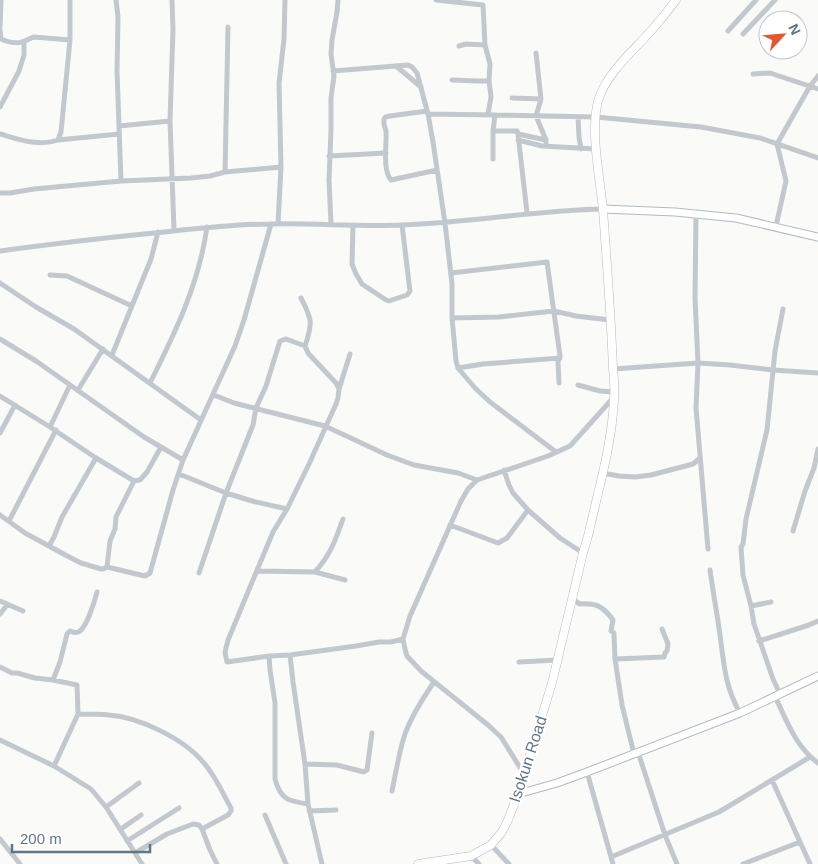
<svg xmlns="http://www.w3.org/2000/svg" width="818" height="864" font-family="Helvetica,sans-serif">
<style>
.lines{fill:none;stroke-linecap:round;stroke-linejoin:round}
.secondary-casing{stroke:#b3babf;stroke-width:9}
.primary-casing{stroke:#b5babe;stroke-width:9}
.street{stroke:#c3c8cc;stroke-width:5}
.secondary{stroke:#fff;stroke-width:7}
.primary{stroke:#fff;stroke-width:8}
.labels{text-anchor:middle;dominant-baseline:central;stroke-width:5;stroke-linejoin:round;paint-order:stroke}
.street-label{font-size:16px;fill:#657683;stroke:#fff}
</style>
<rect width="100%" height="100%" fill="#fafaf8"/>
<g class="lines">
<g class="secondary-casing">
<path id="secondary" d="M 603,209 L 675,212 L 736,218 L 818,237
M 518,794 L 557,783 L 587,772 L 740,713 L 818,676"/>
</g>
<g class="primary-casing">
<path id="primary" d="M 418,864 L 471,856 L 491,845 L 502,832 L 508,820 L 518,794 L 552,683 L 583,553 L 588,536 C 598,491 612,445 614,399 C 615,389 614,378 613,369 C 611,316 607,263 603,210 C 600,178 590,132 598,101 C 606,74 631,53 650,32 C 659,22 668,11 676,0"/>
</g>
<path class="street" d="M 116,0 L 118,17 L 117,71 L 121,181
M 172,0 L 173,29 L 170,121 L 174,230
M 436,0 L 483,5 L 485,45 L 490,64 L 489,81 L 491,97 L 488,114
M 0,28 L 1,0
M 0,30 L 1,39 C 7,42 16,44 22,42 C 26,41 30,38 34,37 L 70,40
M 728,31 L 756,0
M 743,34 L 775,0
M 459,46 L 466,44 L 485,45
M 536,53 L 541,99 L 536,116 L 546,140 L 546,146
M 396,66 L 421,87
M 333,71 L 408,65 L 412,67 L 417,73 L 428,114 L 433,142 L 445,223 L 452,284 L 452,318 L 456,361 L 458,368 L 475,388 L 490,402 L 556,452
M 753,74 L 770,73 L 818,89
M 452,80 L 477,81 L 489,81
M 512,98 L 541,99
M 0,107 L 19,71 L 24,55 L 24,42
M 427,111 L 390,116 C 386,117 384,116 384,120 C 383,124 386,129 386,132 C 387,145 382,169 391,180 L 437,170
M 428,114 L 495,115 L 596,117 L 701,127 L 760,138 L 818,158
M 578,117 L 579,137 L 581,149
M 119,126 L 170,121
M 493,131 L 517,131 L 518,133 L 518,134 L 546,140
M 0,134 C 18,139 39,147 58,140 L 119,134
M 518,134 L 527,213
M 58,140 L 61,132 L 70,40 L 70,0
M 518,140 L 542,146 L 596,149
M 329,156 L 386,153
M 493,159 L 493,131 L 495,115
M 225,172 L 228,27
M 0,193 L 10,193 L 34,189 L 121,181 L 191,178 L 210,176 L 225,172 L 281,167
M 696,214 L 695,298 L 698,363 L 696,408 L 708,549
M 278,224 L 281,167 L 279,83 L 284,39 L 285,0
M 331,224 L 329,180 L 331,130 L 331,98 L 334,76 L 331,54 L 332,40 L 337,12 L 338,0
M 353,225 L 352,264 L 356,274 L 362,284 L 386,300 L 389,301 L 407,295 L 410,291 L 402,225
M 776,226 L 786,181 L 777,144 L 810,86 L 818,76
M 0,251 C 51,244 103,238 154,233 C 193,229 232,224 271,224 C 315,223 359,227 403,225 C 470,223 536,210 603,209
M 451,273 L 547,262 L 560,356 L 558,362 L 559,383
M 50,275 L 67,276 L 132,306
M 0,283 L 36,307 L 74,329 L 201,420
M 301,298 C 312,319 313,323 305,346 L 308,353 L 336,383 L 339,389
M 452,318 L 499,317 L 554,311 L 576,316 L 610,320
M 0,339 L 36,361 L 144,437 L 183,460
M 350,354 L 339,389 L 338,398 L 336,404 L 309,464 L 287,509 L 273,532 L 228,640 L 225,652 L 227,662 L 269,656 L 290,655 L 356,646 L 379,642 L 391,642 L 403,639
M 112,355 L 151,259 L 158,232
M 458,368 L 483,364 L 560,358
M 613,369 L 698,363 L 730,365 L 773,370 L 818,373
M 150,383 C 175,333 199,284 207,227
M 578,385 L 600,391 L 614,392
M 78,390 L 103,349
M 214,395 L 234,403 L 325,426 L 387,455 L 414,465 L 458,473 L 477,480
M 0,396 L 50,427 L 96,458 L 134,481 L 140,480 L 147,472 L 161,447
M 50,427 L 70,385
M 0,433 L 15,405
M 504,470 L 509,485 L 513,493 L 528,510 L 560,538 L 583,553
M 602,473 L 619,476 L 635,477 L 651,475 L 693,464 L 700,458
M 179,474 L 226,493 L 252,501 L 287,509
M 0,515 L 25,533 L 71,558 L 81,563 L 101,569 L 103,569 L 107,567 L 145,576 L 150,573 L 173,490 L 183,460 L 235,346 L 244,320 L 271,224
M 9,521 L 56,430
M 450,525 L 498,543 L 507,538 L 528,510
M 793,531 L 805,491 L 814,468 L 818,449
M 49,546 L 54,537 L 62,517 L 96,458
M 107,567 L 110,541 L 115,529 L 116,517 L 134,481
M 710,570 C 713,592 717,613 720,635 C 724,664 725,687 740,713
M 258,571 L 315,572 L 345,580
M 315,572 C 331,554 335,541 343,519
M 199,573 L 226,493 L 253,425 L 256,408 L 266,386 L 280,341 L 286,339 L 305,346
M 572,600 L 575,601 L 580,604 C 596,603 603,606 613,620 L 611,631 L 614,633 L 614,635 L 615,659 L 622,705 L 634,754
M 0,601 L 23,611
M 751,606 L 771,602
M 0,614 L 7,605
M 759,641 L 809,625 L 818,621
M 290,655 L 293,682 L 305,764 L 308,804 L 322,864
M 269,656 L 270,670 L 275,703 L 275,779 C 281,800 288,801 308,804
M 615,659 L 664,657 L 665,653 L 667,651 L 668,644 L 662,629
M 519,662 L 557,660
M 0,667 L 12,673 L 17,673 L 35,678 L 53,680 L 77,685 L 78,714 L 54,766
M 53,680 L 60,662 L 67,634 L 70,631 C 72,632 75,633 78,632 C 86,630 95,600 97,592
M 780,694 L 773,679 L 754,624 L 751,606 L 743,575 L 741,547 L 743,544 L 746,519 L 767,430 L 775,351 L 783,309
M 775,696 C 786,720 796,747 818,763
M 78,714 C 88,714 99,714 109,715 C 139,717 184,739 203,762 C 215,775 222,792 231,808 L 231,811 L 228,815 L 202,829
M 0,740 L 54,766 L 91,789 L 106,807 L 142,864
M 638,752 L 665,835 L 677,864
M 305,764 L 337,765 L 364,772 L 367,770 L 372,733
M 587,772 L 613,864
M 524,774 L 501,737 L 488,725 L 421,671 L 407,656 L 405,649 L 403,639 L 410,616 L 461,501 L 468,489 L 477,480 L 548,456 L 570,446 L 614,397
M 772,780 L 810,864
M 392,791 C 396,772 399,752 405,734 C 412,715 423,698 434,682
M 106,807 L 139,783
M 309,811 L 336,810
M 265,815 L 286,864
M 121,829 L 141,815
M 0,839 L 20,864
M 127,841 L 179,808
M 491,845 L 509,864
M 135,853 L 167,834 L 193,824 L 199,825 L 202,829 L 210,850 L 217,864
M 471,856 L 479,864
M 611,857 L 719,812 L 810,757
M 743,864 L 800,842"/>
<use href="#secondary" class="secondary"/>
<use href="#primary" class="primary"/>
</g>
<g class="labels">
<g class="street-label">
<text transform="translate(528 759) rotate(-72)">Isokun Road</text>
</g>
</g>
<g transform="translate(783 35) rotate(64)"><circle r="24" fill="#ffffff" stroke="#c1c8cd"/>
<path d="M0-4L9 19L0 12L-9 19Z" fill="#e4572e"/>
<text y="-8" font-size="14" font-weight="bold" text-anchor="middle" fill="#657683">N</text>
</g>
<path d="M12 844v8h138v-8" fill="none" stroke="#657683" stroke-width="2.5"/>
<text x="20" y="844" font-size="15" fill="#657683" stroke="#ffffff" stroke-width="4" paint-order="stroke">200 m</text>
</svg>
